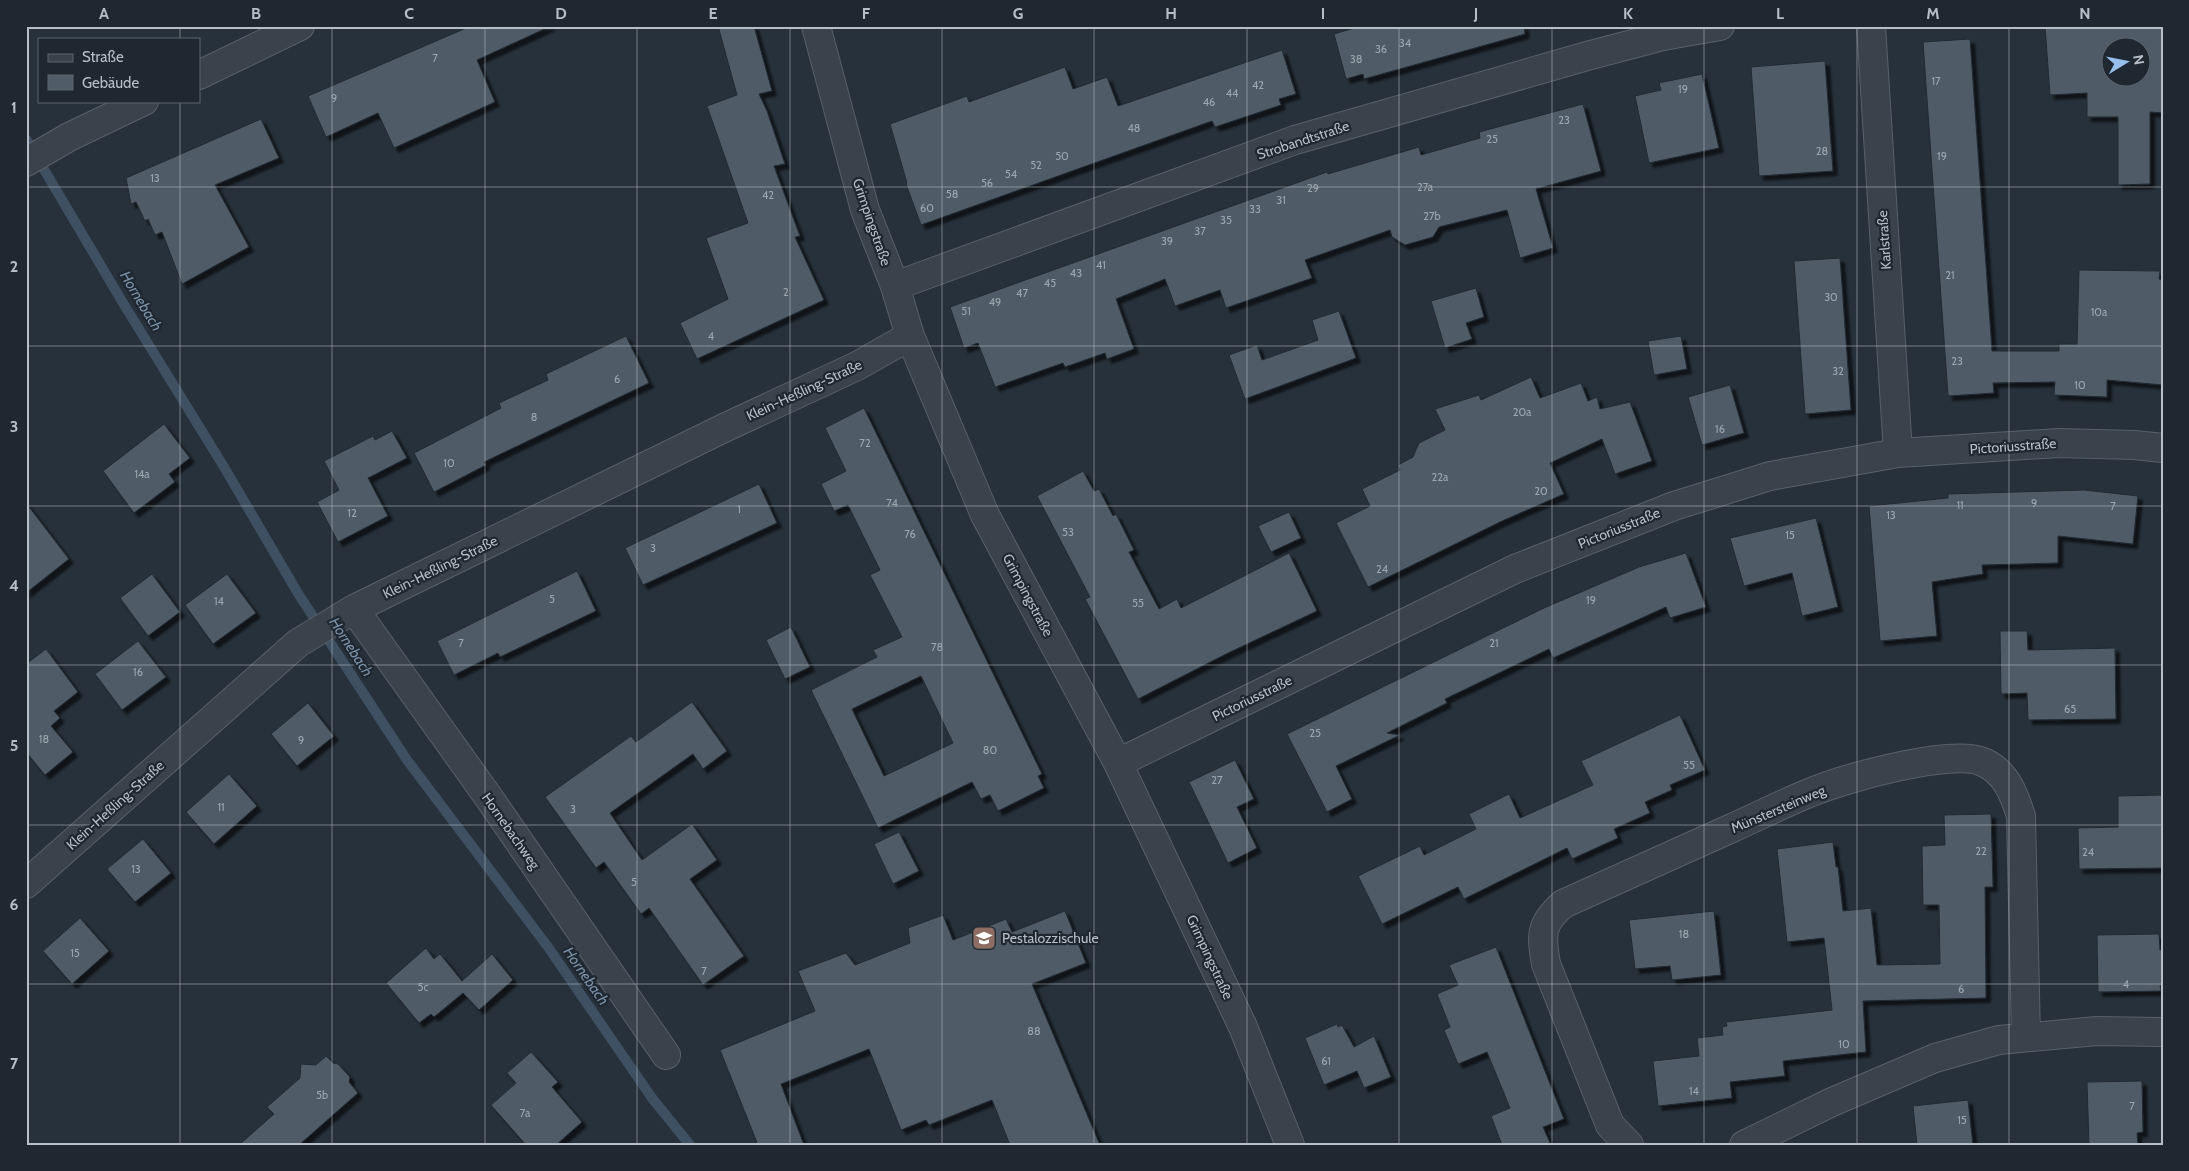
<svg xmlns="http://www.w3.org/2000/svg" width="2189" height="1171" font-family="Cabin,sans-serif">
<style>
.lines{fill:none;stroke-linecap:round;stroke-linejoin:round}
.stream{stroke:#3f5062;stroke-width:10}
.building{fill:#505c67;stroke:#212a33;fill-rule:evenodd;filter:url(#shadow)}
.street-casing{stroke:#58616a;stroke-width:30}
.street{stroke:#3a434c;stroke-width:28}
.grid{fill:none;stroke:#b6bec7;stroke-width:1;stroke-opacity:0.55}
.labels{text-anchor:middle;dominant-baseline:central;stroke-width:4.5;stroke-linejoin:round;paint-order:stroke}
.number-label{font-size:11px;fill:#9ca6af}
.street-label{font-size:14px;fill:#b6bec7;stroke:#1f2831}
.poi-label{font-size:14px;fill:#b6bec7;stroke:#1f2831;text-anchor:start}
.water-label{font-size:15px;font-style:italic;fill:#7b91a7;stroke:#1f2831}
.neatline{fill:none;stroke:#b6bec7;stroke-width:2}
.grid-label{font-size:16px;text-anchor:middle;font-weight:bold;fill:#b6bec7}
</style>
<defs>
<filter id="shadow"><feDropShadow dx="4.5" dy="4.5" stdDeviation="1" flood-color="#0009"/></filter>
</defs>
<rect width="100%" height="100%" fill="#27313b"/>
<g class="lines">
<path class="stream" d="M 26,139 L 123,303 L 224,467 L 299,595 L 407,760 L 548,947 L 652,1098 L 690,1145"/>
</g>
<path class="building" d="M 471,26 L 551,26 L 477,60 L 495,102 L 394,148 L 378,113 L 326,137 L 308,96 Z
M 718,26 L 754,26 L 772,91 L 759,94 L 767,111 L 785,164 L 774,166 L 800,236 L 795,237 L 824,300 L 697,359 L 680,323 L 728,299 L 706,238 L 748,223 L 707,106 L 737,95 Z
M 1361,26 L 1524,26 L 1525,34 L 1364,79 L 1363,74 L 1346,79 L 1334,34 Z
M 2045,26 L 2163,28 L 2163,113 L 2150,112 L 2150,184 L 2118,185 L 2118,117 L 2087,117 L 2087,93 L 2050,95 ZM 2112,48 L 2142,48 L 2142,78 L 2112,78 Z
M 1970,39 L 1992,351 L 2059,351 L 2059,344 L 2077,344 L 2079,270 L 2160,271 L 2159,279 L 2163,280 L 2163,385 L 2107,380 L 2107,397 L 2054,395 L 2055,382 L 1993,383 L 1994,393 L 1948,396 L 1923,42 Z
M 1282,50 L 1296,94 L 1279,99 L 1281,105 L 1215,127 L 1212,121 L 921,225 L 906,184 L 907,183 L 890,124 L 967,96 L 969,102 L 1065,67 L 1073,89 L 1107,77 L 1118,106 Z
M 1825,61 L 1833,171 L 1759,176 L 1751,67 Z
M 1702,74 L 1719,148 L 1649,163 L 1635,96 L 1661,90 L 1659,83 Z
M 1583,104 L 1601,171 L 1536,189 L 1553,248 L 1520,258 L 1507,210 L 1439,227 L 1433,237 L 1405,245 L 1392,237 L 1390,230 L 1305,260 L 1312,278 L 1226,308 L 1220,290 L 1175,306 L 1165,279 L 1116,299 L 1134,349 L 1107,359 L 1105,353 L 1065,367 L 1063,363 L 995,387 L 978,343 L 964,348 L 950,307 L 1327,172 L 1328,174 L 1419,147 L 1421,155 L 1480,138 L 1479,132 Z
M 261,119 L 279,158 L 215,185 L 249,247 L 182,284 L 162,232 L 155,235 L 148,219 L 145,221 L 136,202 L 131,204 L 126,178 Z
M 1840,258 L 1851,410 L 1805,414 L 1794,261 Z
M 1476,288 L 1484,317 L 1466,323 L 1472,339 L 1445,348 L 1431,301 Z
M 1339,311 L 1356,358 L 1245,399 L 1229,355 L 1257,345 L 1262,360 L 1318,340 L 1312,320 Z
M 626,336 L 649,383 L 484,462 L 486,465 L 434,492 L 414,453 L 501,408 L 499,403 L 548,380 L 546,374 Z
M 1681,336 L 1687,369 L 1654,375 L 1648,341 Z
M 1531,377 L 1540,398 L 1581,383 L 1588,401 L 1597,397 L 1600,409 L 1630,402 L 1652,461 L 1615,474 L 1602,439 L 1550,463 L 1564,494 L 1502,521 L 1368,587 L 1336,523 L 1370,506 L 1362,489 L 1400,470 L 1398,465 L 1413,457 L 1419,443 L 1445,430 L 1435,409 L 1479,395 L 1481,400 Z
M 1730,385 L 1744,433 L 1702,445 L 1688,397 Z
M 864,408 L 1042,774 L 1038,776 L 1044,788 L 998,811 L 990,795 L 981,799 L 972,782 L 878,828 L 811,690 L 877,657 L 873,650 L 902,637 L 870,575 L 880,570 L 848,505 L 834,511 L 821,484 L 846,471 L 825,428 ZM 921,676 L 953,743 L 884,776 L 852,709 Z
M 164,424 L 190,458 L 169,474 L 175,482 L 134,513 L 103,471 Z
M 392,431 L 407,458 L 368,478 L 388,516 L 338,542 L 317,502 L 339,490 L 324,461 L 373,436 L 375,440 Z
M 1083,471 L 1094,491 L 1099,489 L 1113,516 L 1116,514 L 1134,550 L 1129,552 L 1159,609 L 1177,599 L 1181,608 L 1289,553 L 1317,611 L 1226,654 L 1138,699 L 1085,599 L 1090,597 L 1037,496 Z
M 759,484 L 777,523 L 643,585 L 625,548 Z
M 2084,490 L 2138,496 L 2133,544 L 2058,536 L 2058,563 L 1982,565 L 1983,574 L 1932,582 L 1937,636 L 1880,641 L 1869,506 L 1948,498 L 1948,494 Z
M 26,503 L 69,559 L 26,593 Z
M 1289,512 L 1301,538 L 1271,552 L 1258,526 Z
M 1816,518 L 1838,607 L 1802,616 L 1792,573 L 1744,586 L 1730,538 Z
M 1686,553 L 1706,607 L 1670,618 L 1666,607 L 1553,658 L 1549,649 L 1445,699 L 1447,703 L 1387,733 L 1400,735 L 1336,766 L 1352,799 L 1327,812 L 1287,734 L 1544,608 L 1639,567 Z
M 577,571 L 596,611 L 500,657 L 498,653 L 454,675 L 437,641 Z
M 152,574 L 180,612 L 148,636 L 120,598 Z
M 227,574 L 256,613 L 213,644 L 185,605 Z
M 791,627 L 810,667 L 785,679 L 766,640 Z
M 2000,631 L 2027,631 L 2028,650 L 2115,648 L 2116,719 L 2028,720 L 2027,693 L 2001,694 Z
M 138,641 L 166,677 L 122,710 L 95,674 Z
M 46,649 L 78,692 L 54,711 L 60,718 L 51,726 L 73,752 L 45,775 L 26,752 L 26,664 Z
M 692,702 L 727,751 L 703,769 L 693,754 L 610,813 L 642,860 L 692,824 L 717,860 L 690,879 L 744,956 L 703,985 L 649,908 L 641,914 L 604,862 L 596,868 L 545,797 L 631,736 L 636,742 Z
M 308,703 L 334,736 L 297,766 L 271,734 Z
M 1680,715 L 1705,770 L 1670,785 L 1672,790 L 1645,802 L 1650,813 L 1614,829 L 1618,838 L 1572,859 L 1567,848 L 1464,899 L 1458,887 L 1382,924 L 1358,876 L 1420,846 L 1424,855 L 1476,829 L 1469,814 L 1509,794 L 1520,818 L 1593,785 L 1581,761 Z
M 1235,760 L 1254,799 L 1237,807 L 1257,848 L 1228,863 L 1189,782 Z
M 229,774 L 257,806 L 214,844 L 186,812 Z
M 2163,795 L 2163,868 L 2079,869 L 2078,828 L 2118,827 L 2118,796 Z
M 1991,814 L 1993,887 L 1985,887 L 1986,998 L 1863,1001 L 1866,1052 L 1783,1061 L 1785,1076 L 1730,1082 L 1732,1098 L 1658,1106 L 1653,1061 L 1699,1056 L 1697,1038 L 1723,1035 L 1722,1027 L 1727,1026 L 1726,1022 L 1832,1010 L 1824,938 L 1787,942 L 1777,849 L 1833,842 L 1836,867 L 1838,867 L 1843,911 L 1871,908 L 1877,965 L 1940,964 L 1939,905 L 1923,905 L 1922,846 L 1945,845 L 1944,815 Z
M 899,832 L 919,871 L 893,884 L 874,844 Z
M 143,839 L 171,873 L 135,902 L 107,869 Z
M 1065,911 L 1086,963 L 1032,984 L 1100,1145 L 1010,1145 L 992,1100 L 929,1125 L 926,1120 L 901,1130 L 869,1049 L 781,1084 L 804,1145 L 758,1145 L 720,1050 L 815,1011 L 798,971 L 846,953 L 855,965 L 910,943 L 908,928 L 943,915 L 953,940 L 1006,919 L 1012,932 Z
M 1714,911 L 1721,975 L 1672,980 L 1670,966 L 1635,969 L 1629,920 Z
M 80,918 L 109,951 L 72,984 L 43,951 Z
M 2159,934 L 2160,950 L 2163,950 L 2163,986 L 2160,986 L 2161,991 L 2098,992 L 2097,935 Z
M 1496,947 L 1564,1119 L 1543,1127 L 1551,1145 L 1502,1145 L 1491,1116 L 1510,1108 L 1487,1052 L 1458,1064 L 1444,1030 L 1450,1027 L 1437,994 L 1458,985 L 1449,965 Z
M 426,948 L 434,959 L 440,954 L 462,981 L 492,954 L 513,980 L 479,1010 L 463,993 L 434,1017 L 431,1014 L 419,1023 L 386,983 Z
M 1337,1024 L 1338,1027 L 1342,1025 L 1354,1047 L 1374,1036 L 1391,1077 L 1364,1088 L 1357,1071 L 1324,1085 L 1305,1038 Z
M 531,1052 L 558,1082 L 552,1087 L 582,1122 L 556,1145 L 526,1145 L 491,1105 L 516,1083 L 507,1073 Z
M 326,1056 L 333,1063 L 338,1064 L 350,1077 L 349,1082 L 358,1093 L 299,1145 L 239,1145 L 274,1114 L 267,1107 L 300,1078 L 301,1064 L 316,1065 Z
M 2142,1081 L 2143,1132 L 2137,1133 L 2138,1145 L 2089,1145 L 2087,1082 Z
M 1968,1100 L 1973,1145 L 1917,1145 L 1913,1106 Z"/>
<g class="lines">
<g class="street-casing">
<path id="street" d="M 816,26 L 865,210 L 895,286 L 910,336 L 985,515 L 1118,763 L 1243,1027 L 1290,1145
M 1871,26 L 1898,453
M 199,75 L 300,26
M 26,162 L 69,137 L 144,101
M 895,286 L 1295,140 L 1587,56 L 1663,36 L 1720,26
M 354,609 L 487,795 L 666,1055
M 1118,763 L 1515,569 L 1674,506 L 1770,476 L 1898,453 L 2059,443 L 2134,445 L 2163,448
M 26,884 L 298,643 L 354,609 L 724,428 L 857,366 L 910,336
M 1629,1145 L 1610,1125 L 1546,964 C 1541,935 1540,924 1563,904 C 1619,879 1675,854 1732,828 C 1759,816 1786,802 1814,791 C 1847,778 1952,748 1983,762 C 2006,772 2014,794 2021,816 L 2026,1037
M 1744,1145 L 1832,1102 L 1935,1058 L 1999,1040 L 2097,1031 L 2163,1032"/>
</g>
<use href="#street" class="street"/>
</g>
<path class="grid" d="M 180,26 L 180,39M 332,26 L 332,1145M 485,26 L 485,1145M 637,26 L 637,1145M 790,26 L 790,1145M 942,26 L 942,1145M 1094,26 L 1094,1145M 1247,26 L 1247,1145M 1399,26 L 1399,1145M 1552,26 L 1552,1145M 1704,26 L 1704,1145M 1857,26 L 1857,1145M 2009,26 L 2009,1145M 180,101 L 180,1145M 26,187 L 2163,187M 26,346 L 2163,346M 26,506 L 2163,506M 26,665 L 2163,665M 26,825 L 2163,825M 26,984 L 2163,984"/>
<defs>
<g id="school-square" transform="scale(1.25)"><rect x="-9" y="-9" width="18" height="18" rx="4" fill="#8d6e63" stroke="#1f2831"/><path d="M0-5L7-2L0 1L-7-2ZM-4 1L0 2.5L4 1V4Q0 6-4 4Z" fill="#fff"/></g>
</defs>
<g fill-rule="evenodd">
<use href="#school-square" x="984" y="938"/>
</g>
<g class="labels">
<g class="number-label">
<text x="1405" y="43">34</text>
<text x="1381" y="49">36</text>
<text x="435" y="58">7</text>
<text x="1356" y="59">38</text>
<text x="1936" y="81">17</text>
<text x="1258" y="85">42</text>
<text x="1683" y="89">19</text>
<text x="1232" y="93">44</text>
<text x="334" y="98">9</text>
<text x="1209" y="102">46</text>
<text x="1564" y="120">23</text>
<text x="1134" y="128">48</text>
<text x="1492" y="139">25</text>
<text x="1822" y="151">28</text>
<text x="1062" y="156">50</text>
<text x="1942" y="156">19</text>
<text x="1036" y="165">52</text>
<text x="1011" y="174">54</text>
<text x="155" y="178">13</text>
<text x="987" y="183">56</text>
<text x="1425" y="187">27a</text>
<text x="1313" y="188">29</text>
<text x="952" y="194">58</text>
<text x="768" y="195">42</text>
<text x="1281" y="200">31</text>
<text x="927" y="208">60</text>
<text x="1255" y="209">33</text>
<text x="1432" y="216">27b</text>
<text x="1226" y="220">35</text>
<text x="1200" y="231">37</text>
<text x="1167" y="241">39</text>
<text x="1101" y="265">41</text>
<text x="1076" y="273">43</text>
<text x="1950" y="275">21</text>
<text x="1050" y="283">45</text>
<text x="786" y="292">2</text>
<text x="1022" y="293">47</text>
<text x="1831" y="297">30</text>
<text x="995" y="302">49</text>
<text x="966" y="311">51</text>
<text x="2099" y="312">10a</text>
<text x="711" y="336">4</text>
<text x="1957" y="361">23</text>
<text x="1838" y="371">32</text>
<text x="617" y="379">6</text>
<text x="2080" y="385">10</text>
<text x="1522" y="412">20a</text>
<text x="534" y="417">8</text>
<text x="1720" y="429">16</text>
<text x="865" y="443">72</text>
<text x="449" y="463">10</text>
<text x="142" y="474">14a</text>
<text x="1440" y="477">22a</text>
<text x="1541" y="491">20</text>
<text x="892" y="503">74</text>
<text x="2034" y="503">9</text>
<text x="1960" y="505">11</text>
<text x="2113" y="506">7</text>
<text x="739" y="509">1</text>
<text x="352" y="513">12</text>
<text x="1891" y="515">13</text>
<text x="1068" y="532">53</text>
<text x="910" y="534">76</text>
<text x="1790" y="535">15</text>
<text x="653" y="548">3</text>
<text x="1382" y="569">24</text>
<text x="552" y="599">5</text>
<text x="1591" y="600">19</text>
<text x="219" y="601">14</text>
<text x="1138" y="603">55</text>
<text x="461" y="643">7</text>
<text x="1494" y="643">21</text>
<text x="937" y="647">78</text>
<text x="138" y="672">16</text>
<text x="2070" y="709">65</text>
<text x="1315" y="733">25</text>
<text x="44" y="739">18</text>
<text x="301" y="740">9</text>
<text x="990" y="750">80</text>
<text x="1689" y="765">55</text>
<text x="1217" y="780">27</text>
<text x="221" y="807">11</text>
<text x="573" y="809">3</text>
<text x="1981" y="851">22</text>
<text x="2088" y="852">24</text>
<text x="136" y="869">13</text>
<text x="634" y="882">5</text>
<text x="1684" y="934">18</text>
<text x="75" y="953">15</text>
<text x="704" y="971">7</text>
<text x="2126" y="984">4</text>
<text x="423" y="987">5c</text>
<text x="1961" y="989">6</text>
<text x="1034" y="1031">88</text>
<text x="1844" y="1044">10</text>
<text x="1326" y="1061">61</text>
<text x="1694" y="1091">14</text>
<text x="322" y="1095">5b</text>
<text x="2132" y="1106">7</text>
<text x="525" y="1113">7a</text>
<text x="1962" y="1120">15</text>
</g>
<g class="street-label">
<text transform="translate(1303 140) rotate(-18)">Strobandtstraße</text>
<text transform="translate(872 222) rotate(71)">Grimpingstraße</text>
<text transform="translate(1884 240) rotate(-94)">Karlstraße</text>
<text transform="translate(804 390) rotate(-25)">Klein-Heßling-Straße</text>
<text transform="translate(2013 446) rotate(-4)">Pictoriusstraße</text>
<text transform="translate(1619 528) rotate(-22)">Pictoriusstraße</text>
<text transform="translate(440 567) rotate(-26)">Klein-Heßling-Straße</text>
<text transform="translate(1028 595) rotate(62)">Grimpingstraße</text>
<text transform="translate(1252 698) rotate(-26)">Pictoriusstraße</text>
<text transform="translate(115 805) rotate(-42)">Klein-Heßling-Straße</text>
<text transform="translate(1778 809) rotate(-23)">Münstersteinweg</text>
<text transform="translate(511 831) rotate(55)">Hornebachweg</text>
<text transform="translate(1210 957) rotate(65)">Grimpingstraße</text>
</g>
<g class="poi-label">
<text x="1002" y="938">Pestalozzischule</text>
</g>
<g class="water-label">
<text transform="translate(141 301) rotate(59)">Hornebach</text>
<text transform="translate(351 647) rotate(57)">Hornebach</text>
<text transform="translate(586 976) rotate(55)">Hornebach</text>
</g>
</g>
<rect width="2189" height="1171" fill="none" stroke="#1f2831" stroke-width="55"/>
<rect x="38" y="38" width="162" height="65" fill="#1f2831" stroke="#5b646d"/>
<rect x="48" y="54" width="25" height="8" fill="#3a434c" stroke="#5b646d"/>
<text x="82" y="62" font-size="15" fill="#b6bec7">Straße</text>
<rect x="48" y="75" width="25" height="15" fill="#505c67" stroke="#5b646d"/>
<text x="82" y="88" font-size="15" fill="#b6bec7">Gebäude</text>
<g transform="translate(2126 62) rotate(80)"><circle r="24" fill="#1f2831" stroke="#5b646d"/>
<path d="M0-4L9 19L0 12L-9 19Z" fill="#96bfec"/>
<text y="-8" font-size="14" font-weight="bold" text-anchor="middle" fill="#b6bec7">N</text>
</g>
<rect x="28" y="28" width="2134" height="1116" class="neatline"/>
<g class="grid-label">
<text x="104" y="19">A</text>
<text x="256" y="19">B</text>
<text x="409" y="19">C</text>
<text x="561" y="19">D</text>
<text x="713" y="19">E</text>
<text x="866" y="19">F</text>
<text x="1018" y="19">G</text>
<text x="1171" y="19">H</text>
<text x="1323" y="19">I</text>
<text x="1476" y="19">J</text>
<text x="1628" y="19">K</text>
<text x="1780" y="19">L</text>
<text x="1933" y="19">M</text>
<text x="2085" y="19">N</text>
<text x="14" y="113">1</text>
<text x="14" y="272">2</text>
<text x="14" y="432">3</text>
<text x="14" y="591">4</text>
<text x="14" y="751">5</text>
<text x="14" y="910">6</text>
<text x="14" y="1069">7</text>
</g>
</svg>
